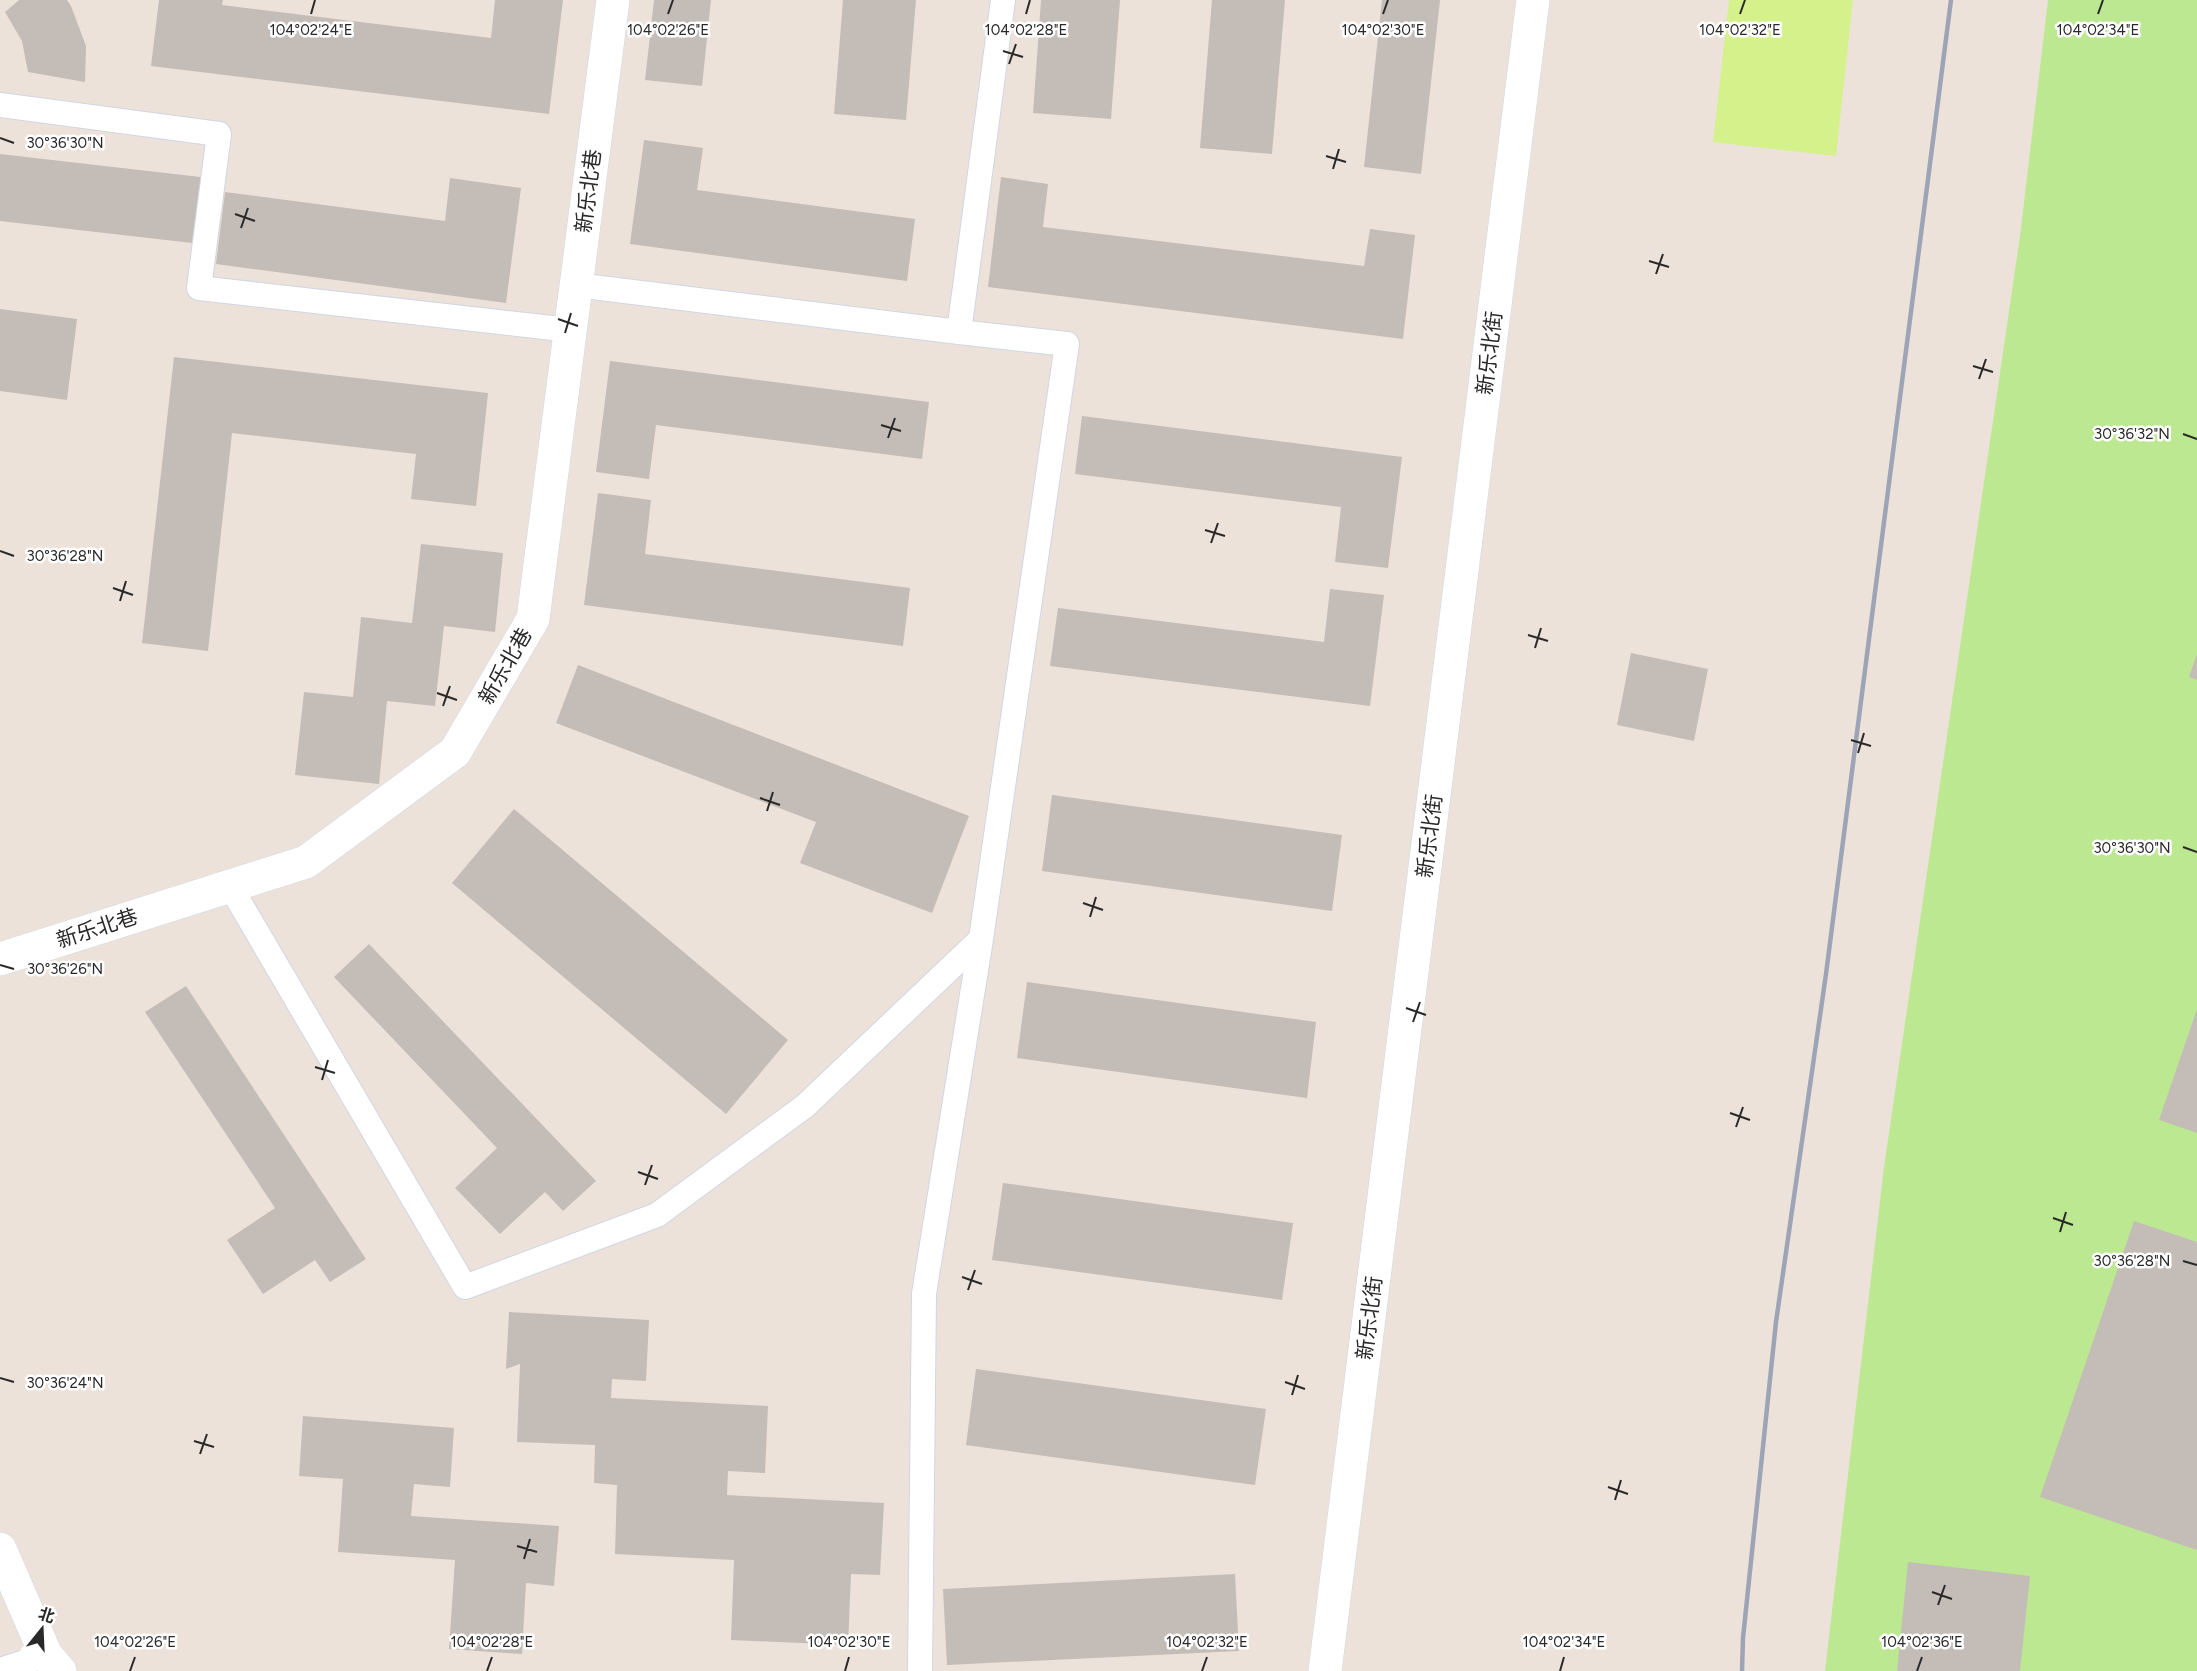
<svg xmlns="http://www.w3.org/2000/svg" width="2197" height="1671" font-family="Figtree,'Noto Sans SC',sans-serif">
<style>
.green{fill:#bce891}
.pitch{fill:#d4f18c}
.building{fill:#c4bcb7}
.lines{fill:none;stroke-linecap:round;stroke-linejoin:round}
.lane-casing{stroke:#cfd6e4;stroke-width:26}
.street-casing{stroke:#cfd6e4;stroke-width:34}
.secondary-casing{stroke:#cfd6e4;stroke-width:34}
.lane{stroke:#fff;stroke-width:24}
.street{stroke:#fff;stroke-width:33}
.secondary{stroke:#fff;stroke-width:33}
.rail{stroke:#9ca4b6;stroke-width:4.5}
.ticks{fill:none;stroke:#292929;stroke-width:2}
.labels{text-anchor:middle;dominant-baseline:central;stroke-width:5;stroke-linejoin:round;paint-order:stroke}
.street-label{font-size:21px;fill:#292929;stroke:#fff}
.ticks-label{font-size:15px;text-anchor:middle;fill:#292929;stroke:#fff;stroke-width:5;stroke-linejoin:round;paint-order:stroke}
</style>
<rect width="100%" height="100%" fill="#ede2da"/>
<path class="green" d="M 2048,0 L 2197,0 L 2197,1671 L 1825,1671 L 1884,1167 L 2020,236 Z"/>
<path class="pitch" d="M 1729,0 L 1853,0 L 1836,156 L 1713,142 Z"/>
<path class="building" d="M 19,0 L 67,0 L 71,6 L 86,46 L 85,82 L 28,72 L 22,41 L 5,12 Z
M 159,0 L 223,0 L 222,5 L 491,38 L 495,0 L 563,0 L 549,114 L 151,66 Z
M 654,0 L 711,0 L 702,86 L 645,80 Z
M 843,0 L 916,0 L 906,120 L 834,114 Z
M 1041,0 L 1120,0 L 1111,119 L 1033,113 Z
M 1212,0 L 1285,0 L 1272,154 L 1200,148 Z
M 1382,0 L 1440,0 L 1421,174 L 1364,167 Z
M 644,140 L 703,148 L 697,190 L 915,219 L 907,281 L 630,244 Z
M 0,154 L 209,178 L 201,244 L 0,221 Z
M 1001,177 L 1048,184 L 1043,227 L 1364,266 L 1370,229 L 1415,235 L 1403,339 L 988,287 Z
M 450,178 L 521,188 L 506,303 L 216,264 L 225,192 L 445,221 Z
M 0,309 L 77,319 L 67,400 L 0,391 Z
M 174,357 L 488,393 L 476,506 L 411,499 L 416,454 L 232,433 L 208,651 L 142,643 Z
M 610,361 L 929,402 L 922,459 L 656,425 L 649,479 L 596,472 Z
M 1082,416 L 1402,457 L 1388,568 L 1335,562 L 1341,507 L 1075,474 Z
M 598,493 L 651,500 L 645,554 L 910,588 L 903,646 L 584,605 Z
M 421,544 L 503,553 L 495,632 L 444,626 L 435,706 L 387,701 L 379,784 L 295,775 L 304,692 L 353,697 L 361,617 L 412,623 Z
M 1330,589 L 1384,595 L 1370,706 L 1050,666 L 1058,608 L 1324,642 Z
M 1631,653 L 1708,669 L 1694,741 L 1617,725 Z
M 2197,654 L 2197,680 L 2189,677 Z
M 578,665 L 969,816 L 932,913 L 800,863 L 816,822 L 556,723 Z
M 1052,795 L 1342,835 L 1332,911 L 1042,871 Z
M 514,809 L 788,1040 L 726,1114 L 452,883 Z
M 369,944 L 596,1181 L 563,1211 L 545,1192 L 500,1234 L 455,1188 L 497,1148 L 334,977 Z
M 1027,982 L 1316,1022 L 1307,1098 L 1017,1058 Z
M 186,986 L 366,1259 L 330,1282 L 315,1260 L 263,1294 L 227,1240 L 275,1208 L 145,1012 Z
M 2197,1009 L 2197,1133 L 2159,1120 Z
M 1003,1183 L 1293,1223 L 1282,1300 L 992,1260 Z
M 2134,1221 L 2197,1242 L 2197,1550 L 2040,1497 Z
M 509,1312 L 649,1320 L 646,1381 L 612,1379 L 611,1398 L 768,1406 L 765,1473 L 728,1471 L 727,1495 L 884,1503 L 880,1575 L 851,1574 L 848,1645 L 731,1640 L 734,1560 L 615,1554 L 617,1485 L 594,1483 L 595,1445 L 517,1442 L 520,1364 L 506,1369 Z
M 976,1369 L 1266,1409 L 1255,1485 L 966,1445 Z
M 303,1416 L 454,1428 L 450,1487 L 414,1484 L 411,1516 L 559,1526 L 554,1586 L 526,1583 L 522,1654 L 449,1649 L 455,1560 L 338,1552 L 343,1479 L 299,1476 Z
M 1908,1562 L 2030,1576 L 2020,1671 L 1897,1671 Z
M 1235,1574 L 1239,1651 L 947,1665 L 943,1589 Z"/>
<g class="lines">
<g class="lane-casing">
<path id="lane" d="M 0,105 L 219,134 L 199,288 L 570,330
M 576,285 L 959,332
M 230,886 L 465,1287 L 657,1215 L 805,1106 L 981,939
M 0,1670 L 46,1655
M 920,1671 L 924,1294 L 981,939 L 1067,344 L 959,332 L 1003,0"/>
</g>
<g class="street-casing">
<path id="street" d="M 0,959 L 306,862 L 455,752 L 533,619 L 613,0"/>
</g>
<g class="secondary-casing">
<path id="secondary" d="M 0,1549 L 46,1655 L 60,1671
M 1325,1671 L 1533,0"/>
</g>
<use href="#lane" class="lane"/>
<use href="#street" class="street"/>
<use href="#secondary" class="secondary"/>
<path class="rail" d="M 1742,1671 L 1743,1638 L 1776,1322 L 1826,974 L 1951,0"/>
</g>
<path class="ticks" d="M 311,14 L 315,0M 668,14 L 673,0M 1026,14 L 1030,0M 1383,14 L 1388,0M 1740,14 L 1745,0M 2098,14 L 2103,0M 1003,51 L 1023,57M 1009,64 L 1016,44M 0,138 L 14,143M 1326,156 L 1346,162M 1333,169 L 1339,149M 235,214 L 255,221M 241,228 L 248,208M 1649,261 L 1669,267M 1656,274 L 1663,254M 558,319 L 578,326M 565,333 L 571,313M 1973,366 L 1993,372M 1979,379 L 1986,359M 881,425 L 901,431M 2183,434 L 2197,439M 888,438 L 895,418M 1205,530 L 1225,536M 1211,543 L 1218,523M 0,551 L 14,556M 113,588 L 133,595M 120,601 L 126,581M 1528,635 L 1548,641M 1535,648 L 1541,628M 437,693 L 457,700M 443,706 L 450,686M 1851,740 L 1871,746M 1858,753 L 1864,733M 760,798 L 780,805M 767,811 L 773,792M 2183,847 L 2197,852M 1083,903 L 1103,910M 1090,917 L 1096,897M 0,965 L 14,969M 1406,1008 L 1426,1015M 1413,1022 L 1420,1002M 315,1067 L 335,1073M 322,1080 L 328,1060M 1730,1113 L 1750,1120M 1736,1127 L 1743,1107M 638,1172 L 658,1179M 645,1185 L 652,1165M 2053,1218 L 2073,1225M 2060,1232 L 2066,1212M 2183,1261 L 2197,1265M 962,1277 L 982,1284M 968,1290 L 975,1270M 0,1378 L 14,1382M 1285,1382 L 1305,1389M 1292,1395 L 1298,1375M 194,1441 L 214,1447M 200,1454 L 207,1434M 1608,1487 L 1628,1494M 1615,1500 L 1621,1480M 517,1546 L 537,1552M 524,1559 L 530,1539M 1932,1592 L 1952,1599M 1938,1605 L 1945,1585M 130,1671 L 135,1657M 487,1671 L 492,1657M 845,1671 L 849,1657M 1202,1671 L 1207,1657M 1560,1671 L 1564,1657M 1917,1671 L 1922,1657"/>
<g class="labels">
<g class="street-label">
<text transform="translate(588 191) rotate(-83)">新乐北巷</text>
<text transform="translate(1489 353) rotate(-83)">新乐北街</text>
<text transform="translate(505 666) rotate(-60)">新乐北巷</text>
<text transform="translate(1429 836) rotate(-83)">新乐北街</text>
<text transform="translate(97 928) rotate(-18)">新乐北巷</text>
<text transform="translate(1369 1318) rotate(-83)">新乐北街</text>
</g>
</g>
<g class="ticks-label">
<text x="311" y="35">104°02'24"E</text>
<text x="668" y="35">104°02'26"E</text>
<text x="1026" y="35">104°02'28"E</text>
<text x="1383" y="35">104°02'30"E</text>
<text x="1740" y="35">104°02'32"E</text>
<text x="2098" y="35">104°02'34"E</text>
<text x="65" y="148">30°36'30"N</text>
<text x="2132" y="439">30°36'32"N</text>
<text x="65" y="561">30°36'28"N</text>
<text x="2132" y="853">30°36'30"N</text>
<text x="65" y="974">30°36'26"N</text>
<text x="2132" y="1266">30°36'28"N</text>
<text x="65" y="1388">30°36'24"N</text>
<text x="135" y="1647">104°02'26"E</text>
<text x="492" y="1647">104°02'28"E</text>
<text x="849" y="1647">104°02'30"E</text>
<text x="1207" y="1647">104°02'32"E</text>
<text x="1564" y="1647">104°02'34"E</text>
<text x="1922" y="1647">104°02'36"E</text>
</g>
<g transform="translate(42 1629) rotate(18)" stroke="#ffffff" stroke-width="4.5" paint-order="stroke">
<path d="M0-4.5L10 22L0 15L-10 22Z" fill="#292929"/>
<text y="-9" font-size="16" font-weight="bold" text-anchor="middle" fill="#292929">北</text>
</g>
</svg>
